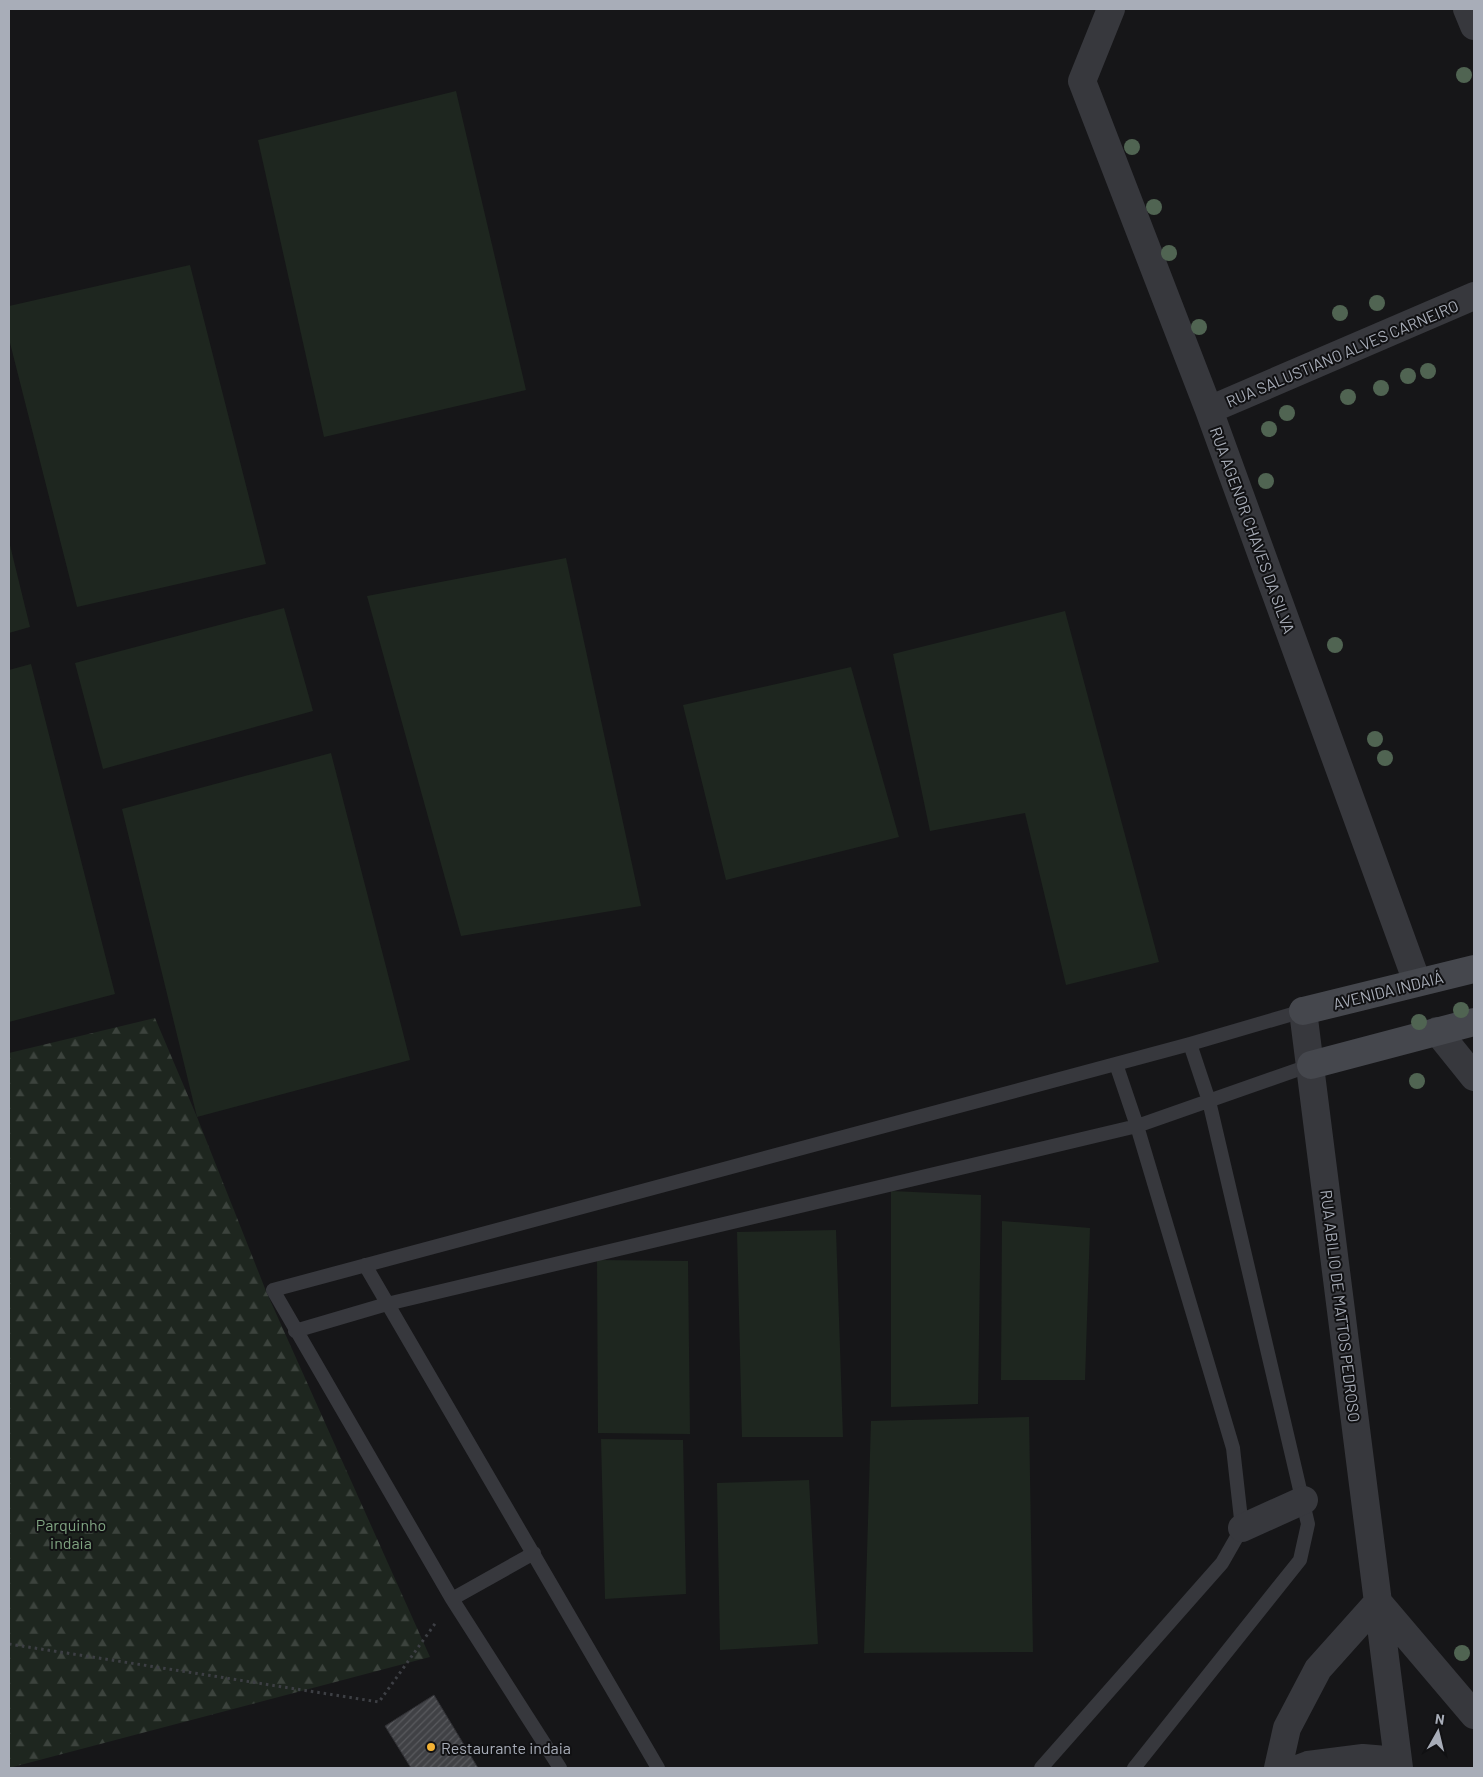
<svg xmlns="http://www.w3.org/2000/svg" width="1483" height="1777" font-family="Barlow,sans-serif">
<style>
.green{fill:#1e261f}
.forest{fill:url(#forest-firs)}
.building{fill:url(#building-hatch);stroke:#303034}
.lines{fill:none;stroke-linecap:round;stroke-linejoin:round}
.path{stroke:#3d3f44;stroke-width:3;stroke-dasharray:2.5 4;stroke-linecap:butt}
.lane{stroke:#37383d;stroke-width:14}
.street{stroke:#37383d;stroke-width:28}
.secondary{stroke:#45474d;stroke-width:28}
.tree{fill:#506452}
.poi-dot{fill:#f2b134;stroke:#111113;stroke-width:2}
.labels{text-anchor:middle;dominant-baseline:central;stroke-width:4;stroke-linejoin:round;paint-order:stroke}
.street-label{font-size:16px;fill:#a8adb8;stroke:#111113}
.park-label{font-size:16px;fill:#7fa381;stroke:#111113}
.poi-label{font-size:16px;fill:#a8adb8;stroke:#111113;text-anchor:start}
</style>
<defs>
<pattern id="forest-firs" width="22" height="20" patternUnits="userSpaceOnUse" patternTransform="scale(1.25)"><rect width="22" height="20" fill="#1e261f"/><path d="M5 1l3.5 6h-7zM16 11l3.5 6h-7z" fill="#3c433d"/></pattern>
<pattern id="building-hatch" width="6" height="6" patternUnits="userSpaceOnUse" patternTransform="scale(1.25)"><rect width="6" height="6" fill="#404145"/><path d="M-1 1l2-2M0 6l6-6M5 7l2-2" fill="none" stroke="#595a5e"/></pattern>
</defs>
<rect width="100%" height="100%" fill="#161618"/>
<path class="green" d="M 456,91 L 526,390 L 324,437 L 258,140 Z
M 190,265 L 266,564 L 77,607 L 9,339 L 9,306 Z
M 9,541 L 30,627 L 9,633 Z
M 566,558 L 641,906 L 461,936 L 367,596 Z
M 284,608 L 313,711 L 103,769 L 75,663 Z
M 1065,611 L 1159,962 L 1066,985 L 1025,813 L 930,831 L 893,654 Z
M 31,664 L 115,994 L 9,1022 L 9,670 Z
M 851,667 L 899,837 L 726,880 L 683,705 Z
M 331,753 L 410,1060 L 197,1117 L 122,809 Z
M 891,1191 L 981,1195 L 978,1404 L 891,1407 Z
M 1002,1221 L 1090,1228 L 1085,1380 L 1001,1380 Z
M 836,1230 L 843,1437 L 742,1437 L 737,1232 Z
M 597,1260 L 688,1261 L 690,1434 L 598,1433 Z
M 1029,1417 L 1033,1652 L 864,1653 L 871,1421 Z
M 601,1439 L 683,1440 L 686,1594 L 605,1599 Z
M 809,1480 L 818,1644 L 720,1650 L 717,1483 Z"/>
<path class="forest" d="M 155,1018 L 197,1117 L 266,1291 L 430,1657 L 9,1768 L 9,1053 Z"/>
<path class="building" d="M 434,1695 L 478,1768 L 411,1768 L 385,1726 Z"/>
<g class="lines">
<path class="path" d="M 9,1644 L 379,1702 L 437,1621"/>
<path class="lane" d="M 365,1265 L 658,1768
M 295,1331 L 387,1304 L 1137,1126 L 1311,1065
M 452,1599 L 534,1553
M 560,1768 L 452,1599 L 273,1290 L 1190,1044 L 1303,1011
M 1041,1768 L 1222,1563 L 1242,1528 L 1233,1448 L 1137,1126 L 1116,1064
M 1134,1768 L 1300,1560 L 1308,1524 L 1209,1101 L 1190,1044"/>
<path class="street" d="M 1111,9 L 1082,81 L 1209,410 L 1417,982
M 1467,9 L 1474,26
M 1209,410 L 1474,296
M 1303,1011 L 1399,1768
M 1437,1031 L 1474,1077
M 1242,1528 L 1304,1500
M 1378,1602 L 1474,1715
M 1278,1768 L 1287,1728 L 1318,1669 L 1378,1602
M 1300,1768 L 1308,1765 L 1363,1758 L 1398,1761"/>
<path class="secondary" d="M 1303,1011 L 1474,969
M 1311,1065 L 1474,1022"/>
</g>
<g class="tree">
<circle cx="1464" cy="75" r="8"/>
<circle cx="1132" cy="147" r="8"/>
<circle cx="1154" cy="207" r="8"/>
<circle cx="1169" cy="253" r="8"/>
<circle cx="1377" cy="303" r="8"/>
<circle cx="1340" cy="313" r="8"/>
<circle cx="1199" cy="327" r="8"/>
<circle cx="1428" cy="371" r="8"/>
<circle cx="1408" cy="376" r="8"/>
<circle cx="1381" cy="388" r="8"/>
<circle cx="1348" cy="397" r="8"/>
<circle cx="1287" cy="413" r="8"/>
<circle cx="1269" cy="429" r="8"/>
<circle cx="1266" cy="481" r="8"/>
<circle cx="1335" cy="645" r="8"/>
<circle cx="1375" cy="739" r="8"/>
<circle cx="1385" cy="758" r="8"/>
<circle cx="1461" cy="1010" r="8"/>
<circle cx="1419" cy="1022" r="8"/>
<circle cx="1417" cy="1081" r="8"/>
<circle cx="1462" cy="1653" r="8"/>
</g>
<circle class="poi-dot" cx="431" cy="1747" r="5"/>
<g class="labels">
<g class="street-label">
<text transform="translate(1342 353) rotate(-23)">RUA SALUSTIANO ALVES CARNEIRO</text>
<text transform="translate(1253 530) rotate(70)">RUA AGENOR CHAVES DA SILVA</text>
<text transform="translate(1388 990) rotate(-14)">AVENIDA INDAIÁ</text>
<text transform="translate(1341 1306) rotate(83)">RUA ABILIO DE MATTOS PEDROSO</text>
</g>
<g class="park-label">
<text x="71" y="1524">Parquinho<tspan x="71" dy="18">indaia</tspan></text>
</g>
<g class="poi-label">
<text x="441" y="1747">Restaurante indaia</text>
</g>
</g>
<rect width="1483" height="1777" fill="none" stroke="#a8adb8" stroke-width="20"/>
<g transform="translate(1438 1732) rotate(8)" stroke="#111113" stroke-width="4" paint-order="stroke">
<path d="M0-4L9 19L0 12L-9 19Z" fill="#a8adb8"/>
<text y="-8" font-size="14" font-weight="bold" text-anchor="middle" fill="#a8adb8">N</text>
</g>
</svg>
